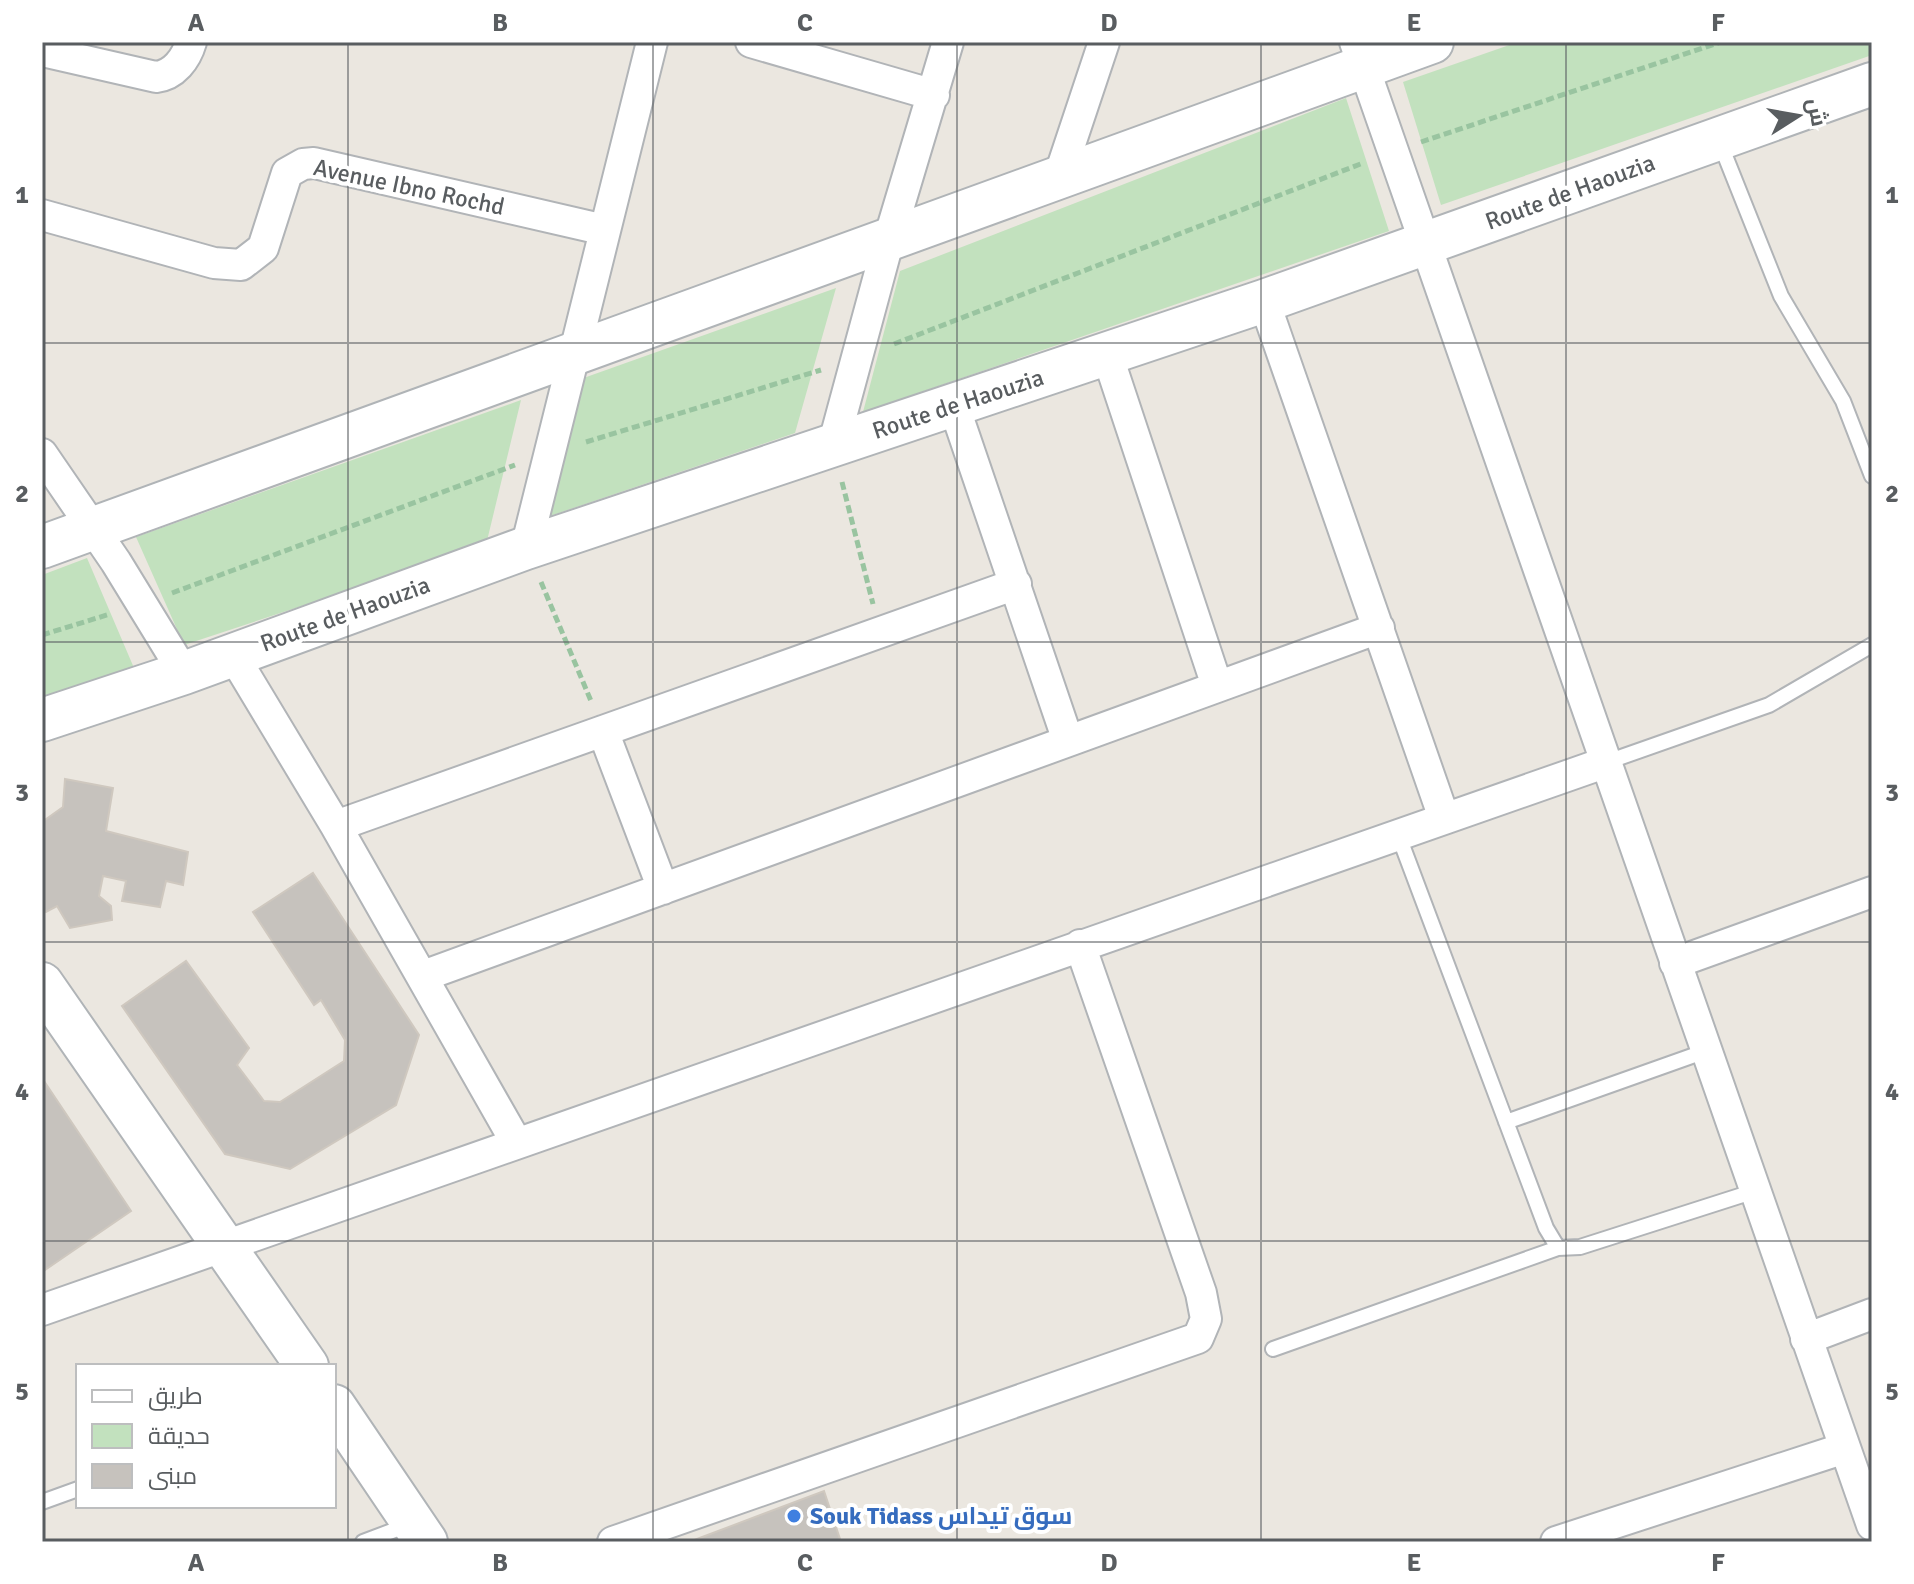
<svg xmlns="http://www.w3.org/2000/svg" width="1914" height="1584" font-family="Signika,Cairo,sans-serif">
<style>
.green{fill:#c2e1be}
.building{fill:#c6c2bd;stroke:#cfc8bf;stroke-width:2}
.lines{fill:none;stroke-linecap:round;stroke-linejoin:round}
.lane-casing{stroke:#b1b4b7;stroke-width:18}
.street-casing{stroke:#b1b4b7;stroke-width:34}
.secondary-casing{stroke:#b0b4b7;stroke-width:46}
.path{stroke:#99c4a0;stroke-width:5;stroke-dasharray:8 4;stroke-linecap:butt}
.lane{stroke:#fff;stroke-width:14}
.street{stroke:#fff;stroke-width:30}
.secondary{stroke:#fff;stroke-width:42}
.grid{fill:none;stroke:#595d60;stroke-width:2;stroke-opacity:0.55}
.shop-dot{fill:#3f7fe0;stroke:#fff;stroke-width:3}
.labels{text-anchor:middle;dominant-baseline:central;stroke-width:8;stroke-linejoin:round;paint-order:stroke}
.street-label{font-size:24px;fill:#595d60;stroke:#fff}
.shop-label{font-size:24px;font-weight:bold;fill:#366cbe;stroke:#fff;text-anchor:start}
.neatline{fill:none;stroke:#595d60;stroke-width:3}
.grid-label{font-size:26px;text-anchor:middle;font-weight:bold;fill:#595d60}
</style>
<rect width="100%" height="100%" fill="#ebe7e0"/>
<path class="green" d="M 1518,42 L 1872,42 L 1872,55 L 1441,205 L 1403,82 Z
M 1346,98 L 1389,231 L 863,412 L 900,271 Z
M 836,288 L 795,433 L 544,518 L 578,380 Z
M 521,400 L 486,545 L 184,645 L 136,537 Z
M 87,558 L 134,668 L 42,697 L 42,575 Z"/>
<path class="building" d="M 65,779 L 113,788 L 106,831 L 188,852 L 183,885 L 166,881 L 160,907 L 122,901 L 126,881 L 103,876 L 99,896 L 111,906 L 112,920 L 70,928 L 57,906 L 46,912 L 42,906 L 42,822 L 63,807 Z
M 313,873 L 419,1035 L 396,1105 L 290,1169 L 225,1154 L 122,1006 L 186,961 L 249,1048 L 237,1065 L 264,1101 L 280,1102 L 344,1061 L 345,1040 L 321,1000 L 314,1005 L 253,912 Z
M 42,1078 L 131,1211 L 42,1272 Z
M 824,1491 L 841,1542 L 689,1542 Z"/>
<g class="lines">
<g class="lane-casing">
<path id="lane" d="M 1720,143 L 1781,296 L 1843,401 L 1872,476
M 1604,763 L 1769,705 L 1872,645
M 1398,834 L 1546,1228 L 1558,1248 L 1580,1247 L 1755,1191
M 1506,1122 L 1706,1051
M 1273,1349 L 1558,1248
M 42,1502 L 78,1489
M 363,1542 L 408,1525"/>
</g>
<g class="street-casing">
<path id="street" d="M 751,42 L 934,95
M 1355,42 L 1872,1525
M 42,51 L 156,77 C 174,75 186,59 191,42
M 1059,177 L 1104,42
M 42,215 L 214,263 L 241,265 L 263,248 L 287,173 L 303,164 L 314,163 L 605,230
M 1264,301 L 1444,818
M 1107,354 L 1217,686
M 954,406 L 1068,741
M 833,446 L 889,239 L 948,42
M 42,454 L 116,562 L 184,673
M 526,548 L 652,42
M 233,655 L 336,826 L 516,1142
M 603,731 L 663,889
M 336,826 L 1016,584
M 1675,963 L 1872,892
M 423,976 L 1379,628
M 42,1310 L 1604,763
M 1806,1339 L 1872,1314
M 613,1542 L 1198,1338 L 1206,1319 L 1201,1293 L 1080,945
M 1556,1542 L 1845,1448"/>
</g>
<g class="secondary-casing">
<path id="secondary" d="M 42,547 L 1432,42
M 42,720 L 184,673 L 526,548 L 1264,301 L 1872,84
M 42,984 L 307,1366
M 334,1406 L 426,1542"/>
</g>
<path class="path" d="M 1421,142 L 1721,42
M 894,344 L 1363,163
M 586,442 L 821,370
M 842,482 L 873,604
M 541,582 L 591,701
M 172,593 L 515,465
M 42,635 L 110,614"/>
<use href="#lane" class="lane"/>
<use href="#street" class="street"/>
<use href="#secondary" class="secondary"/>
</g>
<path class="grid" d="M 348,42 L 348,1542M 653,42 L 653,1542M 957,42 L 957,1542M 1261,42 L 1261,1542M 1566,42 L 1566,1542M 42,343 L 1872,343M 42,642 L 1872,642M 42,942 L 1872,942M 42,1241 L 1872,1241"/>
<circle class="shop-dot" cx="794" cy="1516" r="8"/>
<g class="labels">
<g class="street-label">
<text transform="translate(409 187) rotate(12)">Avenue Ibno Rochd</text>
<text transform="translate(1570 192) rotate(-20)">Route de Haouzia</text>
<text transform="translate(958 404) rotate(-18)">Route de Haouzia</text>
<text transform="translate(345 614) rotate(-20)">Route de Haouzia</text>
</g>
<g class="shop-label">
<text x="810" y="1516">Souk Tidass سوق تيداس</text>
</g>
</g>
<rect width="1914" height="1584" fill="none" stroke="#ffffff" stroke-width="88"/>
<rect x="76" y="1364" width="260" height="144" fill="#ffffff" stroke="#bdbebf" stroke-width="2"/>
<rect x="92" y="1390" width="40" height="12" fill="#ffffff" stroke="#bdbebf" stroke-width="2"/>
<text x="148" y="1404" font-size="24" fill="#595d60">طريق</text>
<rect x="92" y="1424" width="40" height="24" fill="#c2e1be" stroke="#bdbebf" stroke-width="2"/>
<text x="148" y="1444" font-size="24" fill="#595d60">حديقة</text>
<rect x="92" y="1464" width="40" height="24" fill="#c6c2bd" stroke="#bdbebf" stroke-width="2"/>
<text x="148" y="1484" font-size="24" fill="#595d60">مبنى</text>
<g transform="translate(1798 116) rotate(79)" stroke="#ffffff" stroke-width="6" paint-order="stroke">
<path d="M0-6L14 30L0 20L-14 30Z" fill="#595d60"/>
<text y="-12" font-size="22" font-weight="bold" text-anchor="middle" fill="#595d60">ش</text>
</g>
<rect x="44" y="44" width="1826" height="1496" class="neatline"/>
<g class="grid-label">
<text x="196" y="31">A</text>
<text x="500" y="31">B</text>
<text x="805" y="31">C</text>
<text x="1109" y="31">D</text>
<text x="1414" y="31">E</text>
<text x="1718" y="31">F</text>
<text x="22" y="203">1</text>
<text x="1892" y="203">1</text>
<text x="22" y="502">2</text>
<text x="1892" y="502">2</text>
<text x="22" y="801">3</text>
<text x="1892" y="801">3</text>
<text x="22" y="1100">4</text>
<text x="1892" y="1100">4</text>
<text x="22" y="1400">5</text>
<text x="1892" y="1400">5</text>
<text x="196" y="1571">A</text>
<text x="500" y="1571">B</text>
<text x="805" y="1571">C</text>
<text x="1109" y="1571">D</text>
<text x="1414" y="1571">E</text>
<text x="1718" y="1571">F</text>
</g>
</svg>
